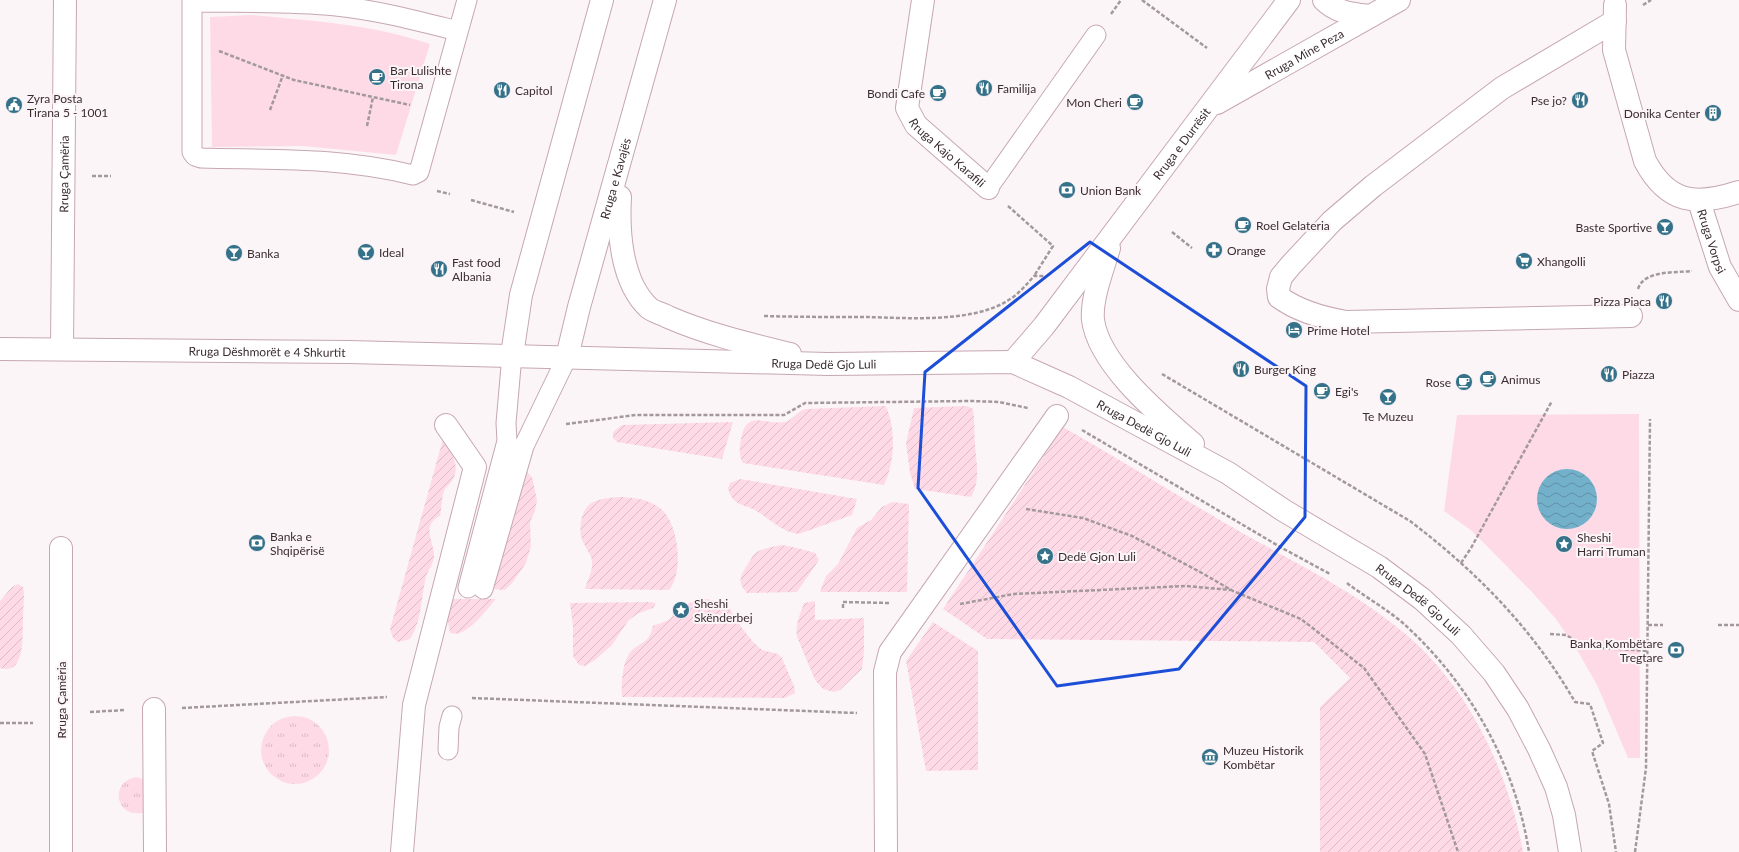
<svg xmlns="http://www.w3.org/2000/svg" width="1739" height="852" font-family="Lato,sans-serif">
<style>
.grass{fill:url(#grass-tufts)}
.park{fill:#fedae7}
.garden{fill:url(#garden-furrows)}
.water{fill:url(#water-waves)}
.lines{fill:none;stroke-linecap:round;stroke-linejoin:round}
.service-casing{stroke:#c6a7b2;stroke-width:21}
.pedestrian-casing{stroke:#c6a7b2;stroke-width:24}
.minor-casing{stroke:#c6a7b2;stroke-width:24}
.secondary-casing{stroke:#c6a7b2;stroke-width:24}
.path{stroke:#a3999d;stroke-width:2.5;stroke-dasharray:4 2;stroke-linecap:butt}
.service{stroke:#fff;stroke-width:19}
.pedestrian{stroke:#fff;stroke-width:22}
.minor{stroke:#fff;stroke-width:22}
.secondary{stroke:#fff;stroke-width:22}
.marked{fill:none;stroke:#1d4ed8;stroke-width:3;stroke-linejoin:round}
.labels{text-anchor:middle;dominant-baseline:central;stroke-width:4;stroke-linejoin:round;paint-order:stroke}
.street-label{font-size:12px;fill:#3a2d32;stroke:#fcf5f8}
.poi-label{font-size:12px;fill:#3a2d32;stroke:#fcf5f8;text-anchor:start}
</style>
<defs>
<pattern id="grass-tufts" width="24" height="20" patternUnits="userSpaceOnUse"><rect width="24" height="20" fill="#fedae7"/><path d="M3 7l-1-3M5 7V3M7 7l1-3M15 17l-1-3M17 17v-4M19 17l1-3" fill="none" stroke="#dabbc7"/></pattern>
<pattern id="garden-furrows" width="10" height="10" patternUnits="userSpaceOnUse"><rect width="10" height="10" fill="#fedae7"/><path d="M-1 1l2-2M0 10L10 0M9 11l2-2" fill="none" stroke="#dabbc7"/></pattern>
<pattern id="water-waves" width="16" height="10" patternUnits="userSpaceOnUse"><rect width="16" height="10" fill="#73b1cb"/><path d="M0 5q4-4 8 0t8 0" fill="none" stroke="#5f90a5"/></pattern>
</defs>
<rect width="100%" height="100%" fill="#fcf5f8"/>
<path class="grass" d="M261 750a34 34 0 1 1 68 0a34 34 0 1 1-68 0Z
M 136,777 L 148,781 L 146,812 C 117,821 107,783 136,777 Z"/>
<path class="park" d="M 252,15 C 314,21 371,24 430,44 L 396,155 L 303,146 L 212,147 L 210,17 Z
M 1639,414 L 1640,758 L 1628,758 L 1597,685 L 1577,650 L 1556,619 L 1531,591 L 1472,531 L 1444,511 L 1457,415 Z"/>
<path class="garden" d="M 886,406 C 896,430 895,462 884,485 L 743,463 C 739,456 739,448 741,439 C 747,409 763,425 785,422 C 793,420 797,411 806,409 Z
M 967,406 L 973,409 C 975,421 974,432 975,444 C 976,462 981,480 971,497 L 915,489 L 910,473 L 906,443 L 914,408 Z
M 733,422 L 722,459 L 617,442 L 613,438 L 613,432 L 622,425 Z
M 1063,427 C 1124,462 1183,499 1244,534 C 1298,564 1355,592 1403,632 C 1467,684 1509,772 1523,852 L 1320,852 L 1320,707 L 1350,678 L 1314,642 L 987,639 L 943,609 Z
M 443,439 C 450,451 461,465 453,479 C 451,484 446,486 444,491 C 441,499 442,508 440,516 C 420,526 435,543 434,557 C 433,565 428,570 426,577 C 421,597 422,621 410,639 L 398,642 L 393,638 L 390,629 Z
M 525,470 L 532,477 L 537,500 L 535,511 L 530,522 L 531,546 L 526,563 L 513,582 L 505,590 L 492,589 Z
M 740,479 L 857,499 L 852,515 L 799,534 C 782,532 772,521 758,512 C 745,503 733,508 728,488 L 730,483 Z
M 617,497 C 633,497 649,499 661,509 C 679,524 684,573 669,590 L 585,589 C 587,581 593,571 592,562 C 592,555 586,549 583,542 C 578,532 580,512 590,504 C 597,499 609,498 617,497 Z
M 892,502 L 909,504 L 907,592 L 820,592 L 826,576 L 838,564 L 857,528 L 871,520 L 882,507 Z
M 781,545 C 792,546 804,550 815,553 L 819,560 L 797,592 L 747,593 C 735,580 742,574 749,562 C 752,558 752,555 757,552 C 764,548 773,547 781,545 Z
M 18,584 L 23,587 L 24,593 C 24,602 23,611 23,621 C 22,635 26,676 0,668 L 0,601 L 12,587 Z
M 450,599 L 496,599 C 486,610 466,639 450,633 L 448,622 Z
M 707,599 L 719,602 L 729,608 L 742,628 L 753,642 L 762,650 L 778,654 L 782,658 L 794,686 L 795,693 L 785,698 L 622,697 C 621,683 622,655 636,647 C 647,640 649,640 653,626 L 669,620 L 680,606 L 696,601 Z
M 815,601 L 815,620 L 864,618 L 864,651 L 862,669 L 840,690 L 834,692 L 823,689 L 815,680 L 797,637 C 795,625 800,614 804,603 Z
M 570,603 L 650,602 L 656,603 L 653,608 L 637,614 L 628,621 L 612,645 L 595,660 L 585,666 L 579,665 L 573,656 L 573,626 Z
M 933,622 L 978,651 L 978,770 L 926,771 L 906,661 Z"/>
<path class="water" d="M1537 499a30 30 0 1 1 60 0a30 30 0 1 1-60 0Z"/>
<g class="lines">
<g class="service-casing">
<path id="service" d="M 192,0 L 192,152 L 195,156 L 201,158 C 273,160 342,157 413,175 L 419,172 L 467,0
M 192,2 C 239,3 288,1 336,6 C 377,10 418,21 458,31
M 988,188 L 1096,35
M 468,588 L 507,441 L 506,423 L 512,355
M 483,589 L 524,446 L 567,357
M 448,750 L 449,727 L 452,716"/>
</g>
<g class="pedestrian-casing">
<path id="pedestrian" d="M 154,709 L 155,852
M 61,852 L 61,548
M 402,852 L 414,705 L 475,467 L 446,425
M 886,852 L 885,672 L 890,652 L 1057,416"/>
</g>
<g class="minor-casing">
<g id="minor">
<path id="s1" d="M 923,0 L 907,108 L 916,125 L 988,188"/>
<path d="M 1615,5 L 1614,50 L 1645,161 C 1668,204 1696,206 1739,192"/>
<path d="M 1615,21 L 1502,88 L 1373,186 L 1332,221 L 1291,265 L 1281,277 L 1278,289 L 1279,297 C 1298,311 1323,318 1346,322 L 1631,316"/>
<path id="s2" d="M 1699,201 L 1720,267 L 1739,300"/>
<path id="s3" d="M 62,349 L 65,0"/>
</g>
</g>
<g class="secondary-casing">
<g id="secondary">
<path d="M 1324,0 C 1337,13 1353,14 1371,16"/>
<path id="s4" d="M 1217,103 L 1399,0"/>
<path d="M 620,197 C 618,232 621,282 649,308 C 654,312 663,314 668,317 C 707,334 749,344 790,354"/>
<path d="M 1109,248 C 1103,269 1091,298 1093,320 C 1099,365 1160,415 1193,444"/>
<path id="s5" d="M 0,349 L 348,352 L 828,364 L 1013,362 L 1069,387 L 1228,473 L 1283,510 L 1379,567 L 1422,599 L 1461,635 L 1494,673 L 1518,709 L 1539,749 L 1556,787 L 1564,815 L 1570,852"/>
<path d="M 512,355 L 521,295 L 602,0"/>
<path id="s6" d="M 567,357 L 579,307 L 665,0"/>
<path id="s7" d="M 1013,362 L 1044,326 L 1289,0"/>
</g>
</g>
<path class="path" d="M 1142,0 L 1207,48
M 1643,5 L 1651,0
M 1111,14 L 1121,0
M 219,51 L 294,80 L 410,105
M 270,110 L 283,75
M 367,126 L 373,97
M 92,176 L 111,176
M 437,191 L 450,194
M 471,200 L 514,212
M 1008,206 L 1053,246 L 1034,276
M 1172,232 L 1192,248
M 1638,289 C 1644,270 1674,273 1692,271
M 764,316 C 799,317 833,317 867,317 C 908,318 972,323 1007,301 C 1018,295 1026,285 1034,276 L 1045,276
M 1162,374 L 1410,521 C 1477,572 1533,629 1575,702 L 1590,704 L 1603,743 L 1592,751 L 1609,804 L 1616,852
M 566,424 L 636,415 L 784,415 L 805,403 L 971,401 L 999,402 L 1028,408
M 1082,430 L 1282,548 L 1330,574
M 1026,509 L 1083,518 L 1132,536 L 1202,573 L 1233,591 L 1301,619 L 1364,668 L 1425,754 L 1458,852
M 1461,563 L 1471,548 L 1552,401
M 1347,583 C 1365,597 1387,609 1404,624 C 1470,684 1515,764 1529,852
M 960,604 L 1014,594 L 1186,586 L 1231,590
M 843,608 L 843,602 L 889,603
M 1648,625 L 1663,625
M 1718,625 L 1739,625
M 1550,634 L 1566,635 L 1587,647 L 1648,651
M 472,698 L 857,713
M 182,708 L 387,697
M 90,712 L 125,710
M 0,723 L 33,723
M 1635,852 L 1646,768 L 1650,419"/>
<use href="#service" class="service"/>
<use href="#pedestrian" class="pedestrian"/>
<use href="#minor" class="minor"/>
<use href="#secondary" class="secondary"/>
</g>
<path class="marked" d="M 1090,242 L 1306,386 L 1305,517 L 1179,669 L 1057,686 L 918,488 L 925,372 Z"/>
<defs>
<g id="cafe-disc" transform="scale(0.9)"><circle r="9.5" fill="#357189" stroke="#fcf5f8"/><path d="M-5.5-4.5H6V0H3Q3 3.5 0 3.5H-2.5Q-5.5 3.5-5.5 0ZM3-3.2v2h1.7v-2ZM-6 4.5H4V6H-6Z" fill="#fff"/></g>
<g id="restaurant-disc" transform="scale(0.9)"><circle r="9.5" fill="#357189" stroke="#fcf5f8"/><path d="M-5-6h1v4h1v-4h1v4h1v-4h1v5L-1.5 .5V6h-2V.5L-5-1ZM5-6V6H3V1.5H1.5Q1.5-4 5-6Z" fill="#fff"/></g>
<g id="civic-disc" transform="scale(0.9)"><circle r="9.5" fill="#357189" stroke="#fcf5f8"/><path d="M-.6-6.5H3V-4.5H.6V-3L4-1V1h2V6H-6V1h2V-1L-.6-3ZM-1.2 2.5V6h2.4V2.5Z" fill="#fff"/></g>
<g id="building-disc" transform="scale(0.9)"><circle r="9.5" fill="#357189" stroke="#fcf5f8"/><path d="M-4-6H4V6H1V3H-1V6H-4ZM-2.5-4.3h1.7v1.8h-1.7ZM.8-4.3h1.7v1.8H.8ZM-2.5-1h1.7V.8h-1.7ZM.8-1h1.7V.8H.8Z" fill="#fff"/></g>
<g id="bank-disc" transform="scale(0.9)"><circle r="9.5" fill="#357189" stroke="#fcf5f8"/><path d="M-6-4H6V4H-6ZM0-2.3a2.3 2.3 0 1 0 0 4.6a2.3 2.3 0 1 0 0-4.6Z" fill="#fff"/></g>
<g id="bar-disc" transform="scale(0.9)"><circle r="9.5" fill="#357189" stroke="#fcf5f8"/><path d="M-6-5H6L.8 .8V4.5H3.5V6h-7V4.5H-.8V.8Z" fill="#fff"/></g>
<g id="pharmacy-disc" transform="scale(0.9)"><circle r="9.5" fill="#357189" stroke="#fcf5f8"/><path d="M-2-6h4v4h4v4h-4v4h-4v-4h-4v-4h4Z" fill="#fff"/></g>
<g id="supermarket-disc" transform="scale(0.9)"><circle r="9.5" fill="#357189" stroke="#fcf5f8"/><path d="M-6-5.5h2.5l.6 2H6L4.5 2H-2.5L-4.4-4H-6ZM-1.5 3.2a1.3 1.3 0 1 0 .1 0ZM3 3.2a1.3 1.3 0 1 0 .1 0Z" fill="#fff"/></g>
<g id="hotel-disc" transform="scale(0.9)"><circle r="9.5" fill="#357189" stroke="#fcf5f8"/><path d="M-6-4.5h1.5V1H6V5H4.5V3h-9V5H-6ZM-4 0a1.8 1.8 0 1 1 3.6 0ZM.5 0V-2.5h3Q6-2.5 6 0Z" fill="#fff"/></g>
<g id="sight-disc" transform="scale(0.9)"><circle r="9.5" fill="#357189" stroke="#fcf5f8"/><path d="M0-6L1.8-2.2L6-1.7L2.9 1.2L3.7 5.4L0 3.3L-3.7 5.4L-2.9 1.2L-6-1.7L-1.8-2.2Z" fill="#fff"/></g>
<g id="museum-disc" transform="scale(0.9)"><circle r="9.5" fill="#357189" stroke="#fcf5f8"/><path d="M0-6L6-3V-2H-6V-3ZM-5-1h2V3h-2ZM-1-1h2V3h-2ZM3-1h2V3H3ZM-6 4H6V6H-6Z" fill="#fff"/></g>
</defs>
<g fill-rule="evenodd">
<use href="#cafe-disc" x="377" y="77"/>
<use href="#restaurant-disc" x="984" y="88"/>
<use href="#restaurant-disc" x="502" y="90"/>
<use href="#cafe-disc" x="938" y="93"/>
<use href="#restaurant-disc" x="1580" y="100"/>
<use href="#cafe-disc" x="1135" y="102"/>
<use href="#civic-disc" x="14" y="105"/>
<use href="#building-disc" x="1713" y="113"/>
<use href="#bank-disc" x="1067" y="190"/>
<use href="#cafe-disc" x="1243" y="225"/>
<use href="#bar-disc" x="1665" y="227"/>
<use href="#pharmacy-disc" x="1214" y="250"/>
<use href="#bar-disc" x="366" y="252"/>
<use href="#bar-disc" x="234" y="253"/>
<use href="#supermarket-disc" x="1524" y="261"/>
<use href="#restaurant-disc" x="439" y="269"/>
<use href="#restaurant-disc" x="1664" y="301"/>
<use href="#hotel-disc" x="1294" y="330"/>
<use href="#restaurant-disc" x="1241" y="369"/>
<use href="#restaurant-disc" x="1609" y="374"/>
<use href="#cafe-disc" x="1488" y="379"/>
<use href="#cafe-disc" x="1464" y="382"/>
<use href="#cafe-disc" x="1322" y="391"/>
<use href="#bar-disc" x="1388" y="397"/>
<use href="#bank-disc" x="257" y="543"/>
<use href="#sight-disc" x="1564" y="544"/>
<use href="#sight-disc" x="1045" y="556"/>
<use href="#sight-disc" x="681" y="610"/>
<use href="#bank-disc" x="1676" y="650"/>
<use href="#museum-disc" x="1210" y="757"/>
</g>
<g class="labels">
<g class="street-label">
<text stroke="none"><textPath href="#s4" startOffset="100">Rruga Mine Peza</textPath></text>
<text stroke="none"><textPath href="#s7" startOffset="276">Rruga e Durrësit</textPath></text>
<text stroke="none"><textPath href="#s1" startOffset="170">Rruga Kajo Karafili</textPath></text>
<text stroke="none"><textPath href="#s3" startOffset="175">Rruga Çamëria</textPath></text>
<text stroke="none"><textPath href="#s6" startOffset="185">Rruga e Kavajës</textPath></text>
<text stroke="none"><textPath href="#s2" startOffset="42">Rruga Vorpsi</textPath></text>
<text stroke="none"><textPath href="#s5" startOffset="267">Rruga Dëshmorët e 4 Shkurtit</textPath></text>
<text stroke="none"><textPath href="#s5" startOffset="824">Rruga Dedë Gjo Luli</textPath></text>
<text stroke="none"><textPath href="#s5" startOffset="1160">Rruga Dedë Gjo Luli</textPath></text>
<text stroke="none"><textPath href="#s5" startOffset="1484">Rruga Dedë Gjo Luli</textPath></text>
<text transform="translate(61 700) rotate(-90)">Rruga Çamëria</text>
</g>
<g class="poi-label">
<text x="390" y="70">Bar Lulishte<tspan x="390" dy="14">Tirona</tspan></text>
<text x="997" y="88">Familija</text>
<text x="515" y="90">Capitol</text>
<text x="925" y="93" text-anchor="end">Bondi Cafe</text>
<text x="27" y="98">Zyra Posta<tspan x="27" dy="14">Tirana 5 - 1001</tspan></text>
<text x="1567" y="100" text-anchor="end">Pse jo?</text>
<text x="1122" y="102" text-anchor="end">Mon Cheri</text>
<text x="1700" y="113" text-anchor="end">Donika Center</text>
<text x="1080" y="190">Union Bank</text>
<text x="1256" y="225">Roel Gelateria</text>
<text x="1652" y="227" text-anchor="end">Baste Sportive</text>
<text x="1227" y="250">Orange</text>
<text x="379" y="252">Ideal</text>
<text x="247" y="253">Banka</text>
<text x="1537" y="261">Xhangolli</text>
<text x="452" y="262">Fast food<tspan x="452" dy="14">Albania</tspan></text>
<text x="1651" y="301" text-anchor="end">Pizza Piaca</text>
<text x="1307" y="330">Prime Hotel</text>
<text x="1254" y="369">Burger King</text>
<text x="1622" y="374">Piazza</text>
<text x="1501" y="379">Animus</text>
<text x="1451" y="382" text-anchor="end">Rose</text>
<text x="1335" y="391">Egi's</text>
<text x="1388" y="416" text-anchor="middle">Te Muzeu</text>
<text x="270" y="536">Banka e<tspan x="270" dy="14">Shqipërisë</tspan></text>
<text x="1577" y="537">Sheshi<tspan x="1577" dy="14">Harri Truman</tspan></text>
<text x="1058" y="556">Dedë Gjon Luli</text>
<text x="694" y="603">Sheshi<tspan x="694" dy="14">Skënderbej</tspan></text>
<text x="1663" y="643" text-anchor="end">Banka Kombëtare<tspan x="1663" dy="14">Tregtare</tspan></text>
<text x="1223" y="750">Muzeu Historik<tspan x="1223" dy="14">Kombëtar</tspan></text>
</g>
</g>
</svg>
